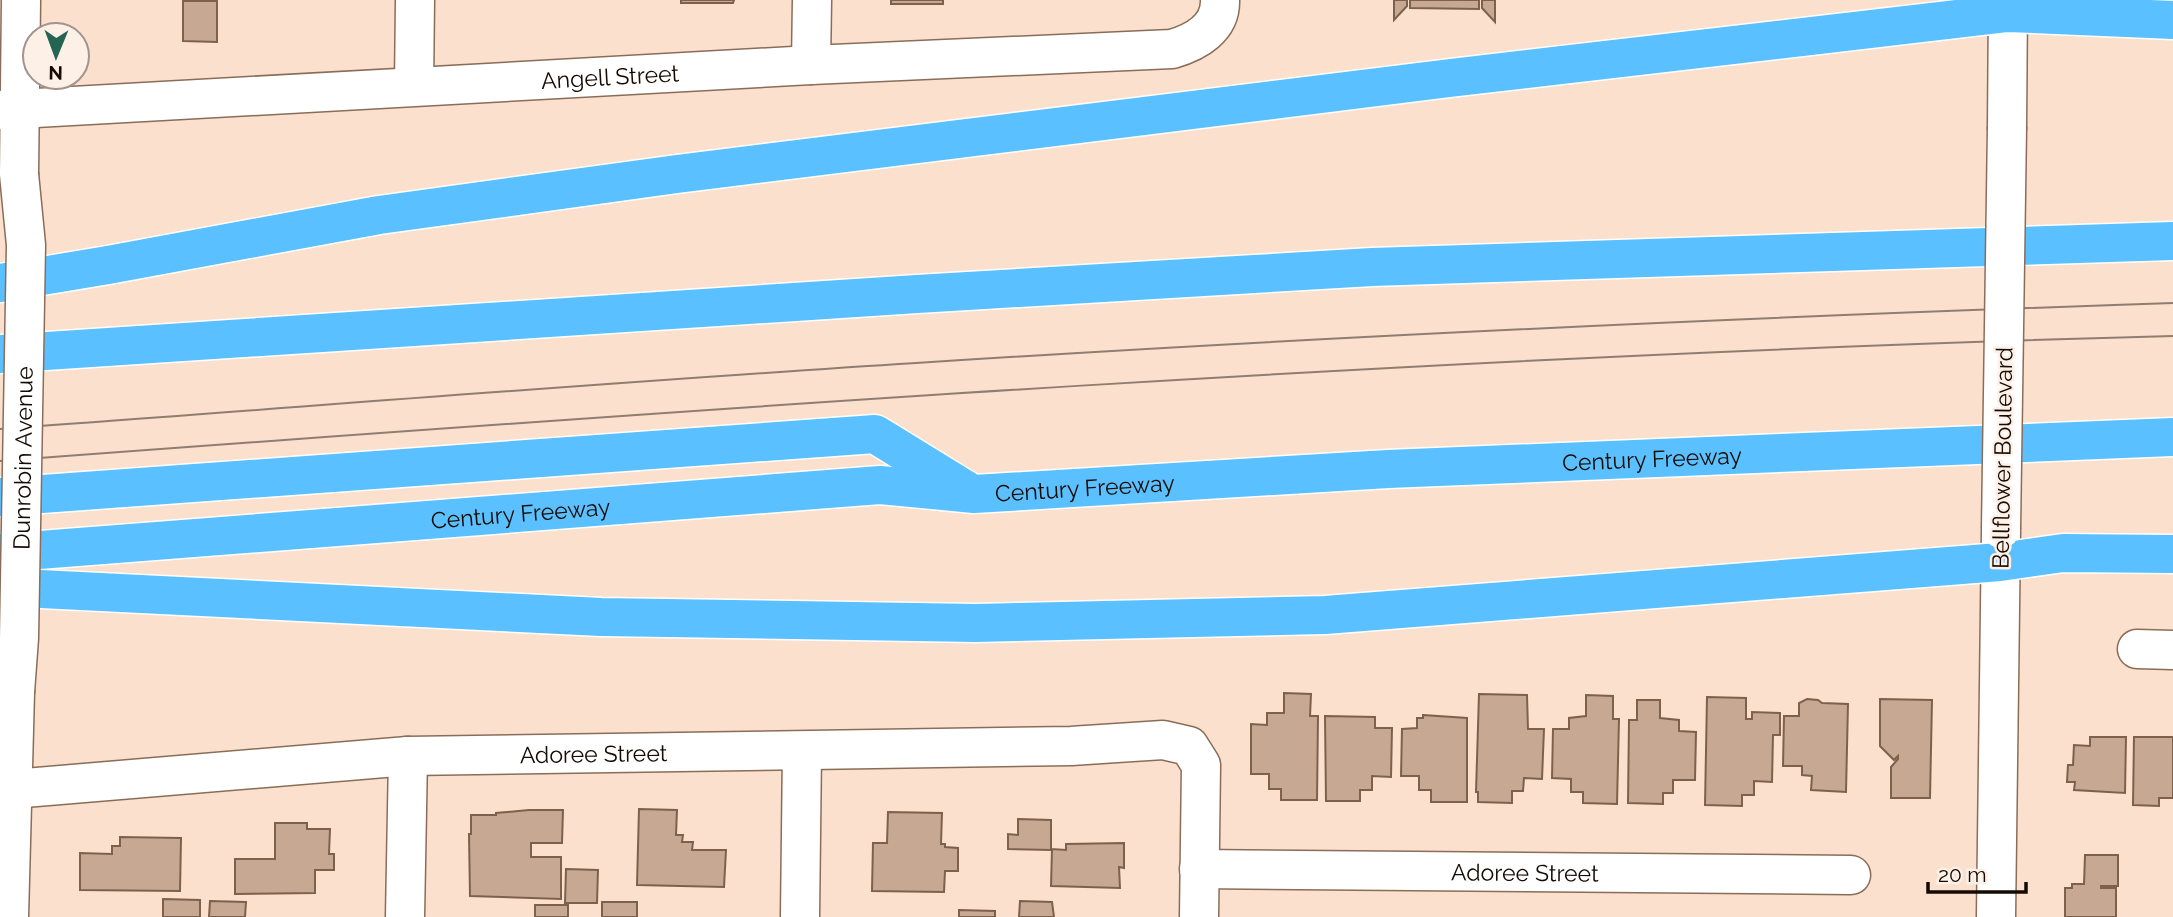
<svg xmlns="http://www.w3.org/2000/svg" width="2173" height="917" font-family="Raleway,sans-serif">
<style>
.building{fill:#c7a892;stroke:#7e614d;stroke-width:2}
.lines{fill:none;stroke-linecap:round;stroke-linejoin:round}
.street-casing{stroke:#8a6d59;stroke-width:41}
.secondary-casing{stroke:#8a6d59;stroke-width:41}
.highway-casing{stroke:#fff;stroke-width:41}
.street{stroke:#fff;stroke-width:38}
.secondary{stroke:#fff;stroke-width:38}
.highway{stroke:#5bc0ff;stroke-width:38}
.tram{stroke:#907d70;stroke-width:2}
.secondary-bridge-casing{stroke:#8a6d59;stroke-width:41;stroke-linecap:butt}
.secondary-bridge{stroke:#fff;stroke-width:38}
.labels{text-anchor:middle;dominant-baseline:central;stroke-width:5;stroke-linejoin:round;paint-order:stroke}
.street-label{font-size:23px;fill:#150a04;stroke:#fdf0e7}
</style>
<rect width="100%" height="100%" fill="#fae0cd"/>
<path class="building" d="M 681,0 L 734,0 L 733,3 L 681,3 Z
M 891,0 L 943,0 L 943,4 L 891,4 Z
M 1394,0 L 1407,0 L 1407,6 L 1394,20 Z
M 1410,0 L 1479,0 L 1479,9 L 1410,8 Z
M 1482,0 L 1495,0 L 1495,22 L 1482,8 Z
M 183,1 L 217,1 L 217,42 L 183,41 Z
M 1284,693 L 1311,694 L 1310,716 L 1318,716 L 1317,800 L 1281,800 L 1281,789 L 1269,789 L 1269,774 L 1251,774 L 1251,724 L 1267,725 L 1267,713 L 1284,713 Z
M 1479,694 L 1527,695 L 1528,729 L 1544,729 L 1542,779 L 1524,778 L 1523,791 L 1512,791 L 1512,803 L 1478,802 L 1478,792 L 1476,792 Z
M 1586,695 L 1613,696 L 1613,719 L 1619,719 L 1617,804 L 1583,803 L 1583,792 L 1571,792 L 1571,779 L 1552,778 L 1553,729 L 1569,729 L 1569,718 L 1586,716 Z
M 1707,697 L 1746,698 L 1746,719 L 1752,719 L 1752,712 L 1780,713 L 1780,735 L 1773,735 L 1772,782 L 1754,781 L 1754,795 L 1742,795 L 1742,806 L 1705,805 Z
M 1807,699 L 1818,700 L 1822,703 L 1848,704 L 1846,792 L 1811,790 L 1812,776 L 1802,775 L 1802,766 L 1783,766 L 1784,716 L 1799,716 L 1799,703 Z
M 1880,699 L 1932,700 L 1930,798 L 1891,798 L 1891,767 L 1898,759 L 1898,756 L 1894,760 L 1880,746 Z
M 1637,700 L 1660,700 L 1660,718 L 1679,720 L 1679,731 L 1696,732 L 1695,780 L 1673,780 L 1673,793 L 1663,793 L 1663,804 L 1628,803 L 1629,720 L 1637,720 Z
M 1423,715 L 1467,718 L 1467,802 L 1431,802 L 1431,790 L 1419,790 L 1419,776 L 1401,776 L 1402,729 L 1417,728 L 1417,718 L 1423,718 Z
M 1325,716 L 1375,717 L 1375,728 L 1392,728 L 1391,777 L 1372,776 L 1372,790 L 1360,790 L 1360,801 L 1326,801 Z
M 2090,737 L 2126,737 L 2125,793 L 2074,790 L 2075,782 L 2067,782 L 2068,765 L 2073,765 L 2074,745 L 2090,746 Z
M 2134,737 L 2173,737 L 2173,798 L 2159,798 L 2159,806 L 2133,805 Z
M 639,809 L 677,810 L 676,835 L 683,835 L 682,842 L 693,842 L 692,850 L 726,850 L 724,887 L 637,885 Z
M 529,810 L 563,810 L 562,843 L 531,843 L 531,857 L 561,857 L 561,899 L 470,896 L 469,834 L 471,834 L 471,815 L 496,815 L 496,813 Z
M 888,812 L 942,813 L 941,844 L 945,844 L 945,847 L 958,848 L 958,871 L 945,871 L 944,892 L 872,891 L 873,843 L 887,843 Z
M 1018,819 L 1051,820 L 1051,850 L 1008,849 L 1008,834 L 1018,835 Z
M 275,823 L 307,823 L 307,829 L 330,829 L 329,854 L 334,854 L 334,870 L 315,870 L 315,893 L 235,894 L 235,859 L 275,859 Z
M 120,837 L 181,838 L 180,891 L 80,890 L 80,853 L 112,854 L 112,846 L 120,846 Z
M 1124,843 L 1124,868 L 1119,867 L 1120,888 L 1051,886 L 1052,849 L 1066,850 L 1066,844 Z
M 2085,855 L 2118,855 L 2118,886 L 2101,886 L 2101,888 L 2116,888 L 2116,917 L 2065,917 L 2065,888 L 2072,888 L 2072,884 L 2084,884 Z
M 566,869 L 598,870 L 597,903 L 565,903 Z
M 163,899 L 200,900 L 200,917 L 163,917 Z
M 210,901 L 246,902 L 245,917 L 209,917 Z
M 1020,901 L 1052,902 L 1054,917 L 1019,917 Z
M 602,902 L 637,902 L 637,917 L 602,917 Z
M 535,905 L 568,905 L 568,917 L 535,917 Z
M 959,910 L 995,911 L 995,917 L 959,917 Z"/>
<g class="lines">
<g class="street-casing">
<g id="street">
<path d="M 811,65 L 812,0"/>
<path d="M 414,86 L 415,0"/>
<path id="s1" d="M 0,110 L 811,65 L 1172,49 C 1196,42 1221,28 1220,0"/>
<path d="M 2137,649 L 2173,650"/>
<path id="s2" d="M 0,790 L 408,756 L 1071,746 L 1163,740 L 1189,746 L 1201,765 L 1199,917"/>
<path id="s3" d="M 1199,869 L 1851,875"/>
<path d="M 405,917 L 408,756"/>
<path d="M 800,917 L 802,751"/>
</g>
</g>
<g class="secondary-casing">
<path id="secondary" d="M 2007,127 L 2008,0
M 19,174 L 21,0
M 9,917 L 15,692
M 1996,917 L 2001,531"/>
</g>
<g class="highway-casing">
<g id="highway">
<path d="M 0,283 L 108,265 L 379,215 L 677,174 L 1450,78 L 2008,13 L 2173,20"/>
<path d="M 0,354 L 917,294 L 1372,267 L 2173,241"/>
<path d="M 0,497 L 875,434 L 966,490"/>
<path id="s4" d="M 0,553 L 880,485 L 974,494 L 1388,469 L 2173,437"/>
<path d="M 0,587 L 601,617 L 975,623 L 1325,615 L 2000,562 L 2063,553 L 2173,554"/>
</g>
</g>
<use href="#street" class="street"/>
<use href="#secondary" class="secondary"/>
<use href="#highway" class="highway"/>
<path class="tram" d="M 0,429 C 305,407 611,382 916,363 C 1335,336 1754,317 2173,303
M 0,461 C 723,407 1448,355 2173,336"/>
<g class="secondary-bridge-casing">
<g id="secondary-bridge">
<path d="M 2001,529 L 2007,127"/>
<path id="s5" d="M 15,692 L 19,638 L 26,245 L 19,174"/>
</g>
</g>
<use href="#secondary-bridge" class="secondary-bridge"/>
</g>
<g class="labels">
<g class="street-label">
<text stroke="none"><textPath href="#s1" startOffset="611">Angell Street</textPath></text>
<text stroke="none"><textPath href="#s5" startOffset="234">Dunrobin Avenue</textPath></text>
<text stroke="none"><textPath href="#s4" startOffset="1656">Century Freeway</textPath></text>
<text transform="translate(2002 458) rotate(-89)">Bellflower Boulevard</text>
<text stroke="none"><textPath href="#s4" startOffset="1088">Century Freeway</textPath></text>
<text stroke="none"><textPath href="#s4" startOffset="522">Century Freeway</textPath></text>
<text stroke="none"><textPath href="#s2" startOffset="595">Adoree Street</textPath></text>
<text stroke="none"><textPath href="#s3" startOffset="326">Adoree Street</textPath></text>
</g>
</g>
<g transform="translate(56 56) rotate(181)"><circle r="33" fill="#fdf0e7" stroke="#a0948c" stroke-width="2"/>
<path d="M0-5L12 26L0 18L-12 26Z" fill="#236453"/>
<text y="-10" font-size="19" font-weight="bold" text-anchor="middle" fill="#150a04">N</text>
</g>
<path d="M1928 882v10h98v-10" fill="none" stroke="#150a04" stroke-width="3.5"/>
<text x="1938" y="882" font-size="21" fill="#150a04" stroke="#fdf0e7" stroke-width="5" paint-order="stroke">20 m</text>
</svg>
